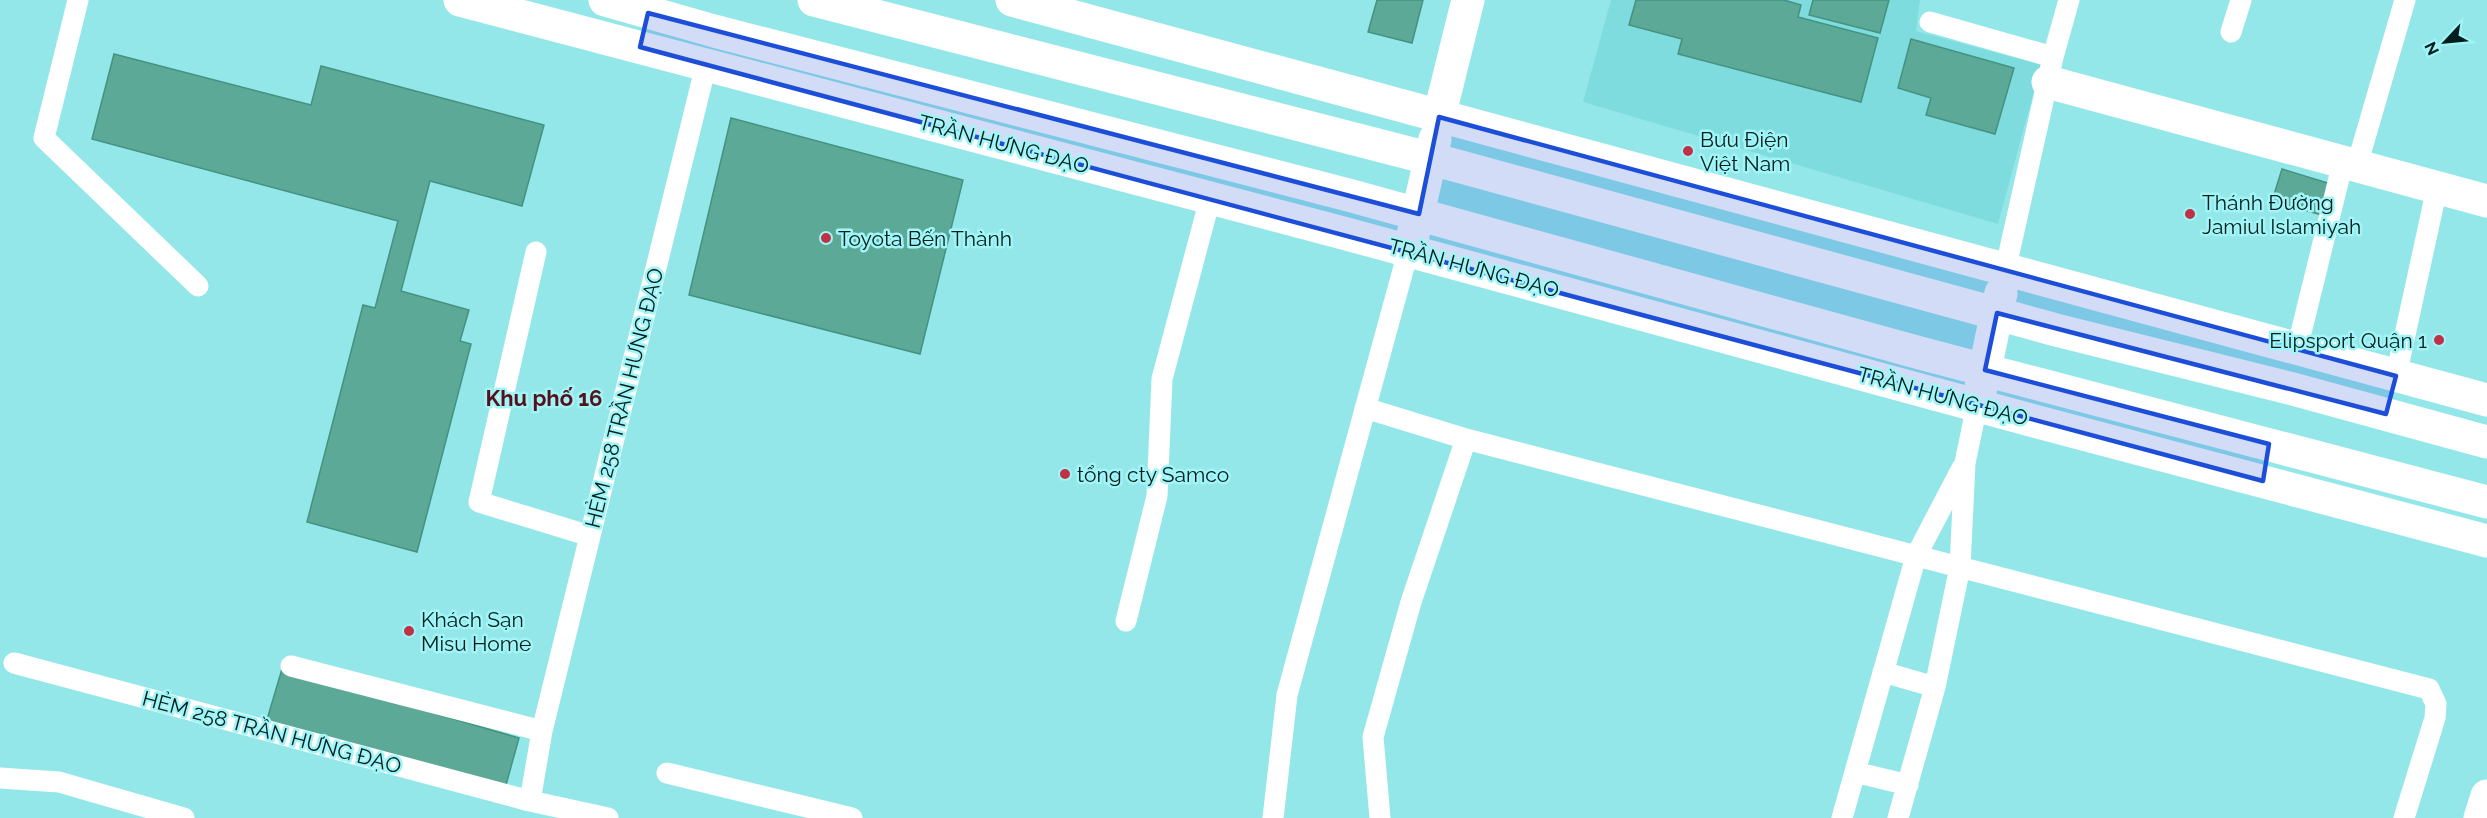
<svg xmlns="http://www.w3.org/2000/svg" width="2487" height="818" font-family="Raleway,sans-serif">
<style>
.built{fill:#7edcde}
.building{fill:#5ca998;stroke:#449281;stroke-width:1.5}
.lines{fill:none;stroke-linecap:round;stroke-linejoin:round}
.lane{stroke:#fff;stroke-width:21}
.street{stroke:#fff;stroke-width:33}
.secondary{stroke:#fff;stroke-width:33}
.primary{stroke:#fff;stroke-width:33}
.marked{fill:#1d4ed8;fill-opacity:0.2;stroke:#1d4ed8;stroke-width:4.5;stroke-linejoin:round}
.poi-dot{fill:#c03046;stroke:#a1f5f6;stroke-width:2}
.labels{text-anchor:middle;dominant-baseline:central;stroke-width:5;stroke-linejoin:round;paint-order:stroke}
.poi-label{font-size:21px;fill:#031e1f;stroke:#a1f5f6;text-anchor:start}
.street-label{font-size:21px;fill:#031e1f;stroke:#a1f5f6}
.neighbourhood-label{font-size:22px;font-weight:bold;fill:#56101b;stroke:#a1f5f6}
</style>
<rect width="100%" height="100%" fill="#94e7e9"/>
<path class="built" d="M 1611,0 L 1920,0 L 1916,31 L 2041,65 L 1998,224 L 1583,102 Z"/>
<path class="building" d="M 1377,0 L 1423,0 L 1412,43 L 1368,32 Z
M 1636,0 L 1784,0 L 1801,5 L 1798,17 L 1878,38 L 1861,102 L 1678,54 L 1682,39 L 1629,25 Z
M 1813,0 L 1889,0 L 1880,33 L 1809,15 Z
M 1911,39 L 2014,68 L 1995,134 L 1926,115 L 1931,98 L 1898,88 Z
M 114,54 L 311,105 L 321,66 L 544,125 L 522,206 L 430,181 L 401,291 L 469,310 L 460,341 L 471,344 L 417,552 L 307,522 L 363,305 L 375,308 L 398,221 L 92,139 Z
M 731,118 L 963,180 L 920,354 L 689,295 Z
M 2282,169 L 2331,184 L 2322,215 L 2272,201 Z
M 282,669 L 519,738 L 504,792 L 266,723 Z"/>
<g class="lines">
<path class="lane" d="M 78,0 L 44,138 L 198,286
M 1930,22 L 2053,57
M 2231,32 L 2241,0
M 2357,165 L 2405,0
M 536,252 L 479,502 L 590,536
M 2005,271 L 2053,57 L 2069,0
M 2297,349 L 2343,162
M 2396,376 L 2437,188
M 1365,408 L 1466,439 L 2429,689 L 2436,704 L 2435,718 L 2404,818
M 1126,621 L 1157,496 L 1162,379 L 1210,199
M 14,663 L 530,801 L 608,818
M 291,666 L 542,731
M 1883,672 L 1935,687
M 1855,772 L 1908,785
M 667,773 L 852,818
M 0,778 L 59,782 L 184,818
M 530,801 L 542,731 L 706,65
M 1273,818 L 1287,695 L 1408,252
M 1380,818 L 1373,737 L 1411,602 L 1466,439
M 1842,818 L 1916,556 L 1962,468
M 1898,818 L 1935,687 L 1960,567 L 1965,463 L 1977,405"/>
<path class="street" d="M 2048,82 L 2487,201
M 2480,818 L 2487,796"/>
<path class="secondary" d="M 1439,117 L 1468,0"/>
<path class="primary" d="M 460,0 L 1343,233 L 2038,422 L 2487,541
M 605,0 L 714,31 L 1352,196 L 1920,353 L 2487,502
M 814,0 L 1432,159 L 2056,330 L 2289,388 L 2487,442
M 1012,0 L 2487,400
M 1413,235 L 1435,139
M 1980,392 L 2001,293"/>
</g>
<path class="marked" d="M 648,13 L 1419,214 L 1439,117 L 2396,376 L 2386,414 L 1997,313 L 1985,370 L 2269,444 L 2263,481 L 640,47 Z"/>
<g class="poi-dot">
<circle cx="1688" cy="151" r="6"/>
<circle cx="2190" cy="214" r="6"/>
<circle cx="826" cy="238" r="6"/>
<circle cx="2439" cy="340" r="6"/>
<circle cx="1065" cy="474" r="6"/>
<circle cx="409" cy="631" r="6"/>
</g>
<g class="labels">
<g class="poi-label">
<text x="1700" y="139">Bưu Điện<tspan x="1700" dy="24">Việt Nam</tspan></text>
<text x="2202" y="202">Thánh Đường<tspan x="2202" dy="24">Jamiul Islamiyah</tspan></text>
<text x="838" y="238">Toyota Bến Thành</text>
<text x="2427" y="340" text-anchor="end">Elipsport Quận 1</text>
<text x="1077" y="474">tổng cty Samco</text>
<text x="421" y="619">Khách Sạn<tspan x="421" dy="24">Misu Home</tspan></text>
</g>
<g class="street-label">
<text transform="translate(1004 144) rotate(15)">TRẦN HƯNG ĐẠO</text>
<text transform="translate(1474 268) rotate(15)">TRẦN HƯNG ĐẠO</text>
<text transform="translate(1943 396) rotate(15)">TRẦN HƯNG ĐẠO</text>
<text transform="translate(624 398) rotate(-76)">HẺM 258 TRẦN HƯNG ĐẠO</text>
<text transform="translate(272 732) rotate(15)">HẺM 258 TRẦN HƯNG ĐẠO</text>
</g>
<g class="neighbourhood-label">
<text x="544" y="398">Khu phố 16</text>
</g>
</g>
<g transform="translate(2445 42) rotate(244)" stroke="#a1f5f6" stroke-width="4.5" paint-order="stroke">
<path d="M0-4.5L10 22L0 15L-10 22Z" fill="#031e1f"/>
<text y="-9" font-size="16" font-weight="bold" text-anchor="middle" fill="#031e1f">N</text>
</g>
</svg>
